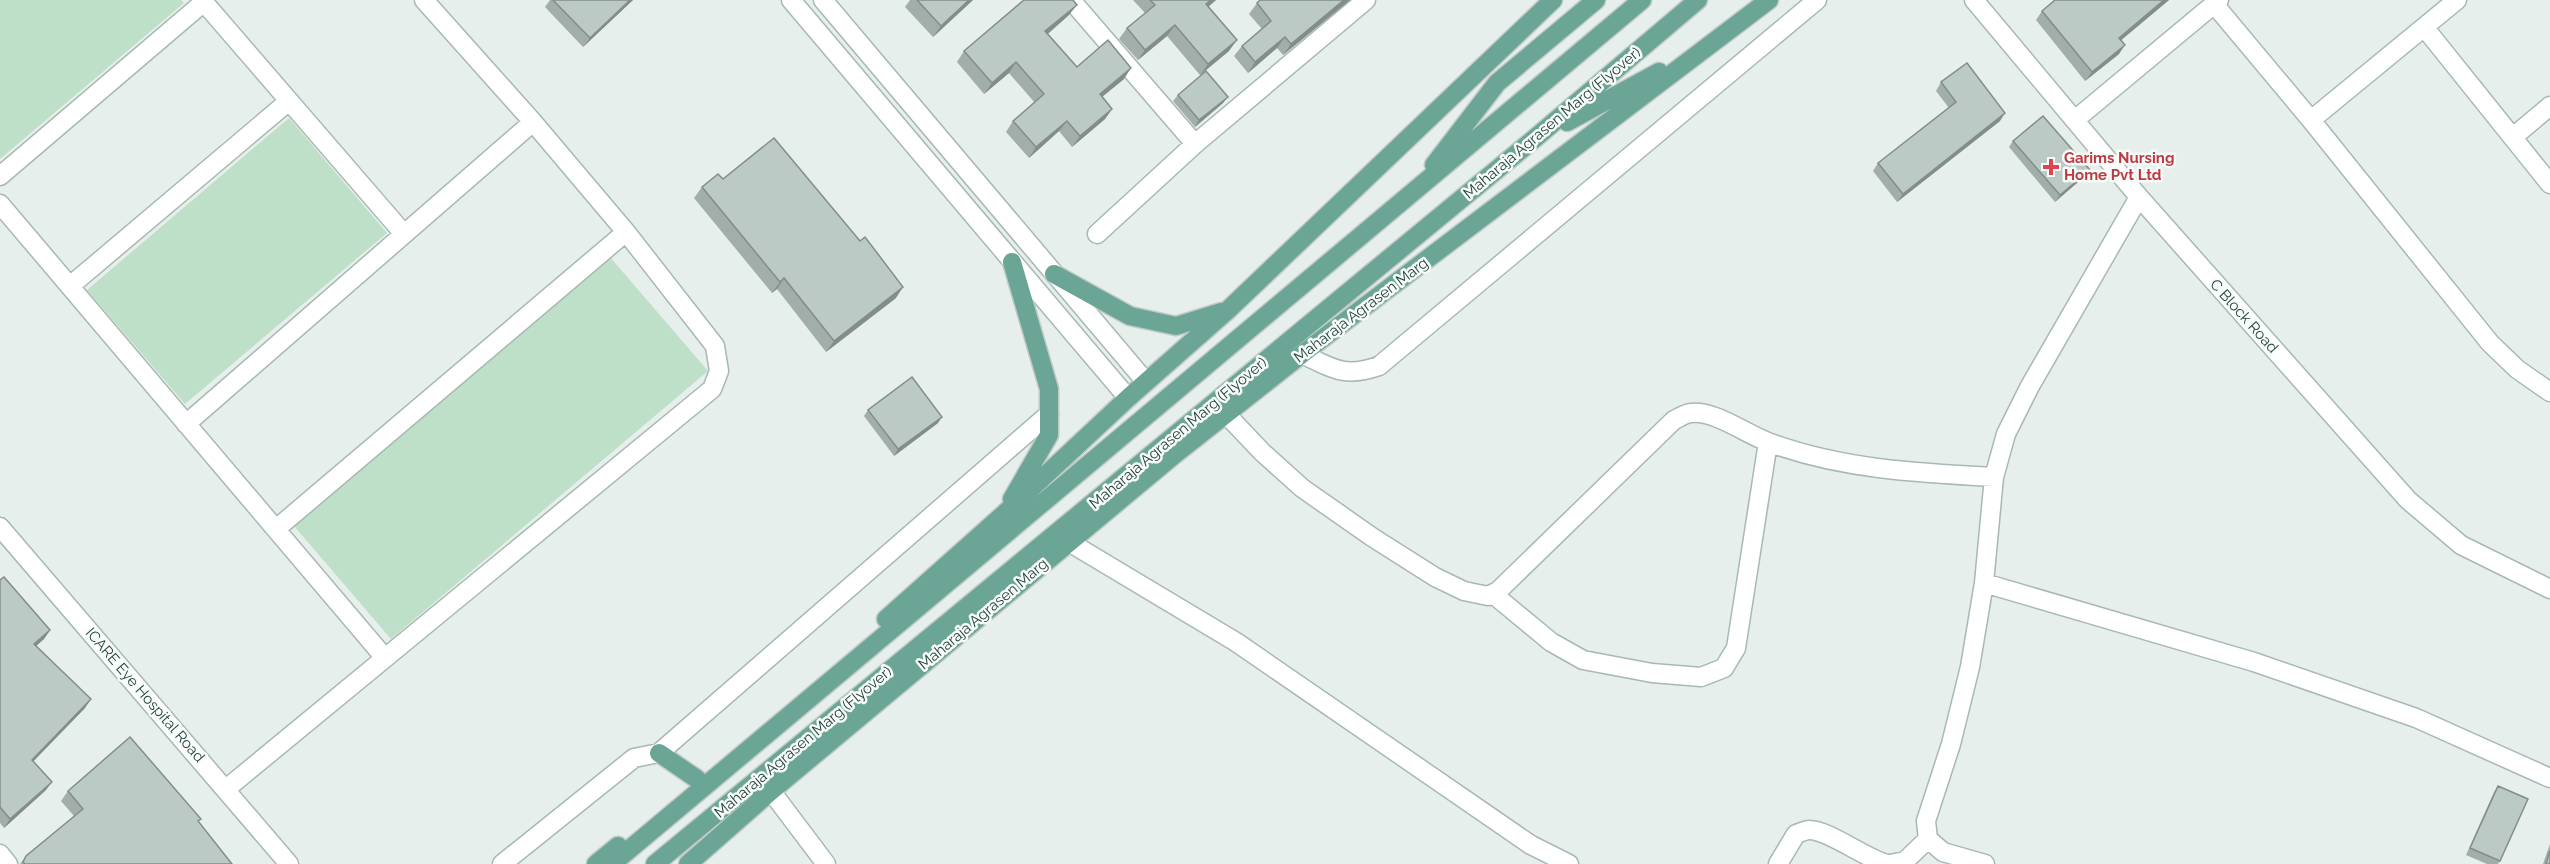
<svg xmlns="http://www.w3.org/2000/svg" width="2550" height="864" font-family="Raleway,sans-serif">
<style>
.green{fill:#bfe0c8}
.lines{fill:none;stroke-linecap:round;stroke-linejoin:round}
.minor-casing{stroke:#a8b8b2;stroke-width:21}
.major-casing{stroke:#c2cac8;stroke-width:21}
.minor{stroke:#fff;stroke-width:18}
.major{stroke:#6aa596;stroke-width:18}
.wall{fill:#a1aea9}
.shaded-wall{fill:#838d89}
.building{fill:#bbcac4;stroke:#838d89;stroke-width:1.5}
.health-dot{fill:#e0444e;stroke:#f7fbf9;stroke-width:2}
.labels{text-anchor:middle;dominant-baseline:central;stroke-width:5;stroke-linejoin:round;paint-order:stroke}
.street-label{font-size:15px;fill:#24423a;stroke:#f7fbf9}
.health-label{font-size:15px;font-weight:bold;fill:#be3a42;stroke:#f7fbf9;text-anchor:start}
</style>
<rect width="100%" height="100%" fill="#e6efeb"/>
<path class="green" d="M 0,0 L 181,0 L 184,3 L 0,159 Z
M 289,118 L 387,233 L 185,404 L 87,290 Z
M 610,257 L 708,371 L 391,639 L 294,526 Z"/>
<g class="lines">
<g class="minor-casing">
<path id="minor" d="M 202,0 L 404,234
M 791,0 L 1128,398
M 823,0 L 1146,382
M 1071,0 L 1195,144
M 1974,0 L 2139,197 L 2408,500 L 2461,545 L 2550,589
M 2214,4 L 2311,120 L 2490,343 L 2517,369 L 2550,392
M 2424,27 L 2550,184
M 2076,119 L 2219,0
M 2311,120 L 2457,0
M 2513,137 L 2550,106
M 0,176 L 204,2
M 2139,197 L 2030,386 L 2006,434 L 1994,477 L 1984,583 L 2254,662 L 2416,718 L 2550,778
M 0,204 L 385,658
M 1097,234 L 1195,144 L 1366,0
M 70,286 L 289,101
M 1302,354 C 1334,369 1344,378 1379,366 L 1817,0
M 1226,414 L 1262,452 L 1302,488 L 1372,537 L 1435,577 L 1464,591 L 1488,596 L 1498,591 L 1674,420 C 1679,418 1686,413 1691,413 C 1714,410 1746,434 1768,442 C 1840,469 1917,473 1994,477
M 186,424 L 533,122
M 0,527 L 289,864
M 276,529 L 626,232
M 1069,542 L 1236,642 L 1531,845 L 1569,864
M 1984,583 L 1970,667 L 1951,744 L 1926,821 L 1928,839 L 1943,852 L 1985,864
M 1493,594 L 1551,642 L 1583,660 L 1652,673 L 1701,677 L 1724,668 L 1736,648 L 1768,442
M 226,789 L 712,389 L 719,371 L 715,346 L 626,232 L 533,122 L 424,0
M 771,791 L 826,864
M 0,854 L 8,864
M 502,864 L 634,758 L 659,753 L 1049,414
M 1778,864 L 1796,834 C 1800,833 1805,830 1809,830 C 1829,830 1864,858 1887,864
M 1890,864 L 1905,861 L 1928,839"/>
</g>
<g class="major-casing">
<path id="major" d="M 1567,122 L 1659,72
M 1434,165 L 1497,83 L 1596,0
M 1012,262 L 1049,389 L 1049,435 L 1012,499
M 1054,274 L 1130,316 L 1176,326 L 1221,312
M 886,619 L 1004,514 L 1128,398 L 1229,309 L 1553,0
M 659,753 L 697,779
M 596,864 L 618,846
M 612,864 L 1642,0
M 655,864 L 1534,139 L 1698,0
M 688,864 L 771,791 L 1174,455 L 1302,354 L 1769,0"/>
</g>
<use href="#minor" class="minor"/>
<use href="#major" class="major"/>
</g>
<path class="wall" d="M 550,0 L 633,0 L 583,47 L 545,7 Z
M 910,0 L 973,0 L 933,37 L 905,7 Z
M 1133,0 L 1216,0 L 1209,6 L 1229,51 L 1200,75 L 1167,36 L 1138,60 L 1119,39 L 1127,28 L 1145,13 Z
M 1350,0 L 1283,55 L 1277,48 L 1248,73 L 1234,56 L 1242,46 L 1262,29 L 1249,14 L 1257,3 Z
M 2169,0 L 2121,40 L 2119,54 L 2085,81 L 2036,20 L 2042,11 Z
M 1069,15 L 1048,34 L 1077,67 L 1124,79 L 1102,97 L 1112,109 L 1105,119 L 1072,147 L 1059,131 L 1029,158 L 1006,132 L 1013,121 L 1035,103 L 1009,73 L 984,94 L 957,62 L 964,51 Z
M 1941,82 L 2000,121 L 1897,202 L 1873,171 L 1878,163 L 1949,108 L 1936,91 Z
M 1178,95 L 1223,103 L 1195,127 L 1173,101 Z
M 2013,141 L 2090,170 L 2085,176 L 2055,202 L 2009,147 Z
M 723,179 L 896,298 L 826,352 L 777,289 L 772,293 L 694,198 L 702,187 Z
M 868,410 L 938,423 L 894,456 L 864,416 Z
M 0,580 L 50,630 L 44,639 L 36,646 L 85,708 L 33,761 L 46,790 L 4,828 L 0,823 Z
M 2498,786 L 2500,861 L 2498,864 L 2487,864 L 2466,855 L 2494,792 Z
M 68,791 L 199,822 L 232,864 L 20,864 L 26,856 L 74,816 L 61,801 Z
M 2550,844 L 2550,864 L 2543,864 Z"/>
<path class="shaded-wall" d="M 630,0 L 633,0 L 583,47 L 590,38 Z
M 969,0 L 973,0 L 933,37 L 941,26 Z
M 1211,0 L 1216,0 L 1199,15 L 1206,4 Z
M 1344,0 L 1350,0 L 1283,55 L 1291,44 Z
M 2164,0 L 2169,0 L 2113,47 L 2119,38 Z
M 1077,5 L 1069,15 L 1038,42 L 1045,31 Z
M 1175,25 L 1167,36 L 1138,60 L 1145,50 Z
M 1285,37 L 1277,48 L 1248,73 L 1255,62 Z
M 1237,40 L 1229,51 L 1200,75 L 1208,64 Z
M 2125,45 L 2119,54 L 2085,81 L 2092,72 Z
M 1016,62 L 1009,73 L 984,94 L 992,83 Z
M 1131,68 L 1124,79 L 1092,105 L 1100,94 Z
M 1228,97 L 1223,103 L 1195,127 L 1199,120 Z
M 1112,109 L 1105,119 L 1072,147 L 1080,136 Z
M 2005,113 L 2000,121 L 1897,202 L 1903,194 Z
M 1067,121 L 1059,131 L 1029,158 L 1036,147 Z
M 2090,170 L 2085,176 L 2055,202 L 2060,195 Z
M 784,278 L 777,289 L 772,293 L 780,282 Z
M 903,287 L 896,298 L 826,352 L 834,341 Z
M 942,417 L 938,423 L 894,456 L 898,449 Z
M 50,630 L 44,639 L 28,653 L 34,644 Z
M 91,699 L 85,708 L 26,769 L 32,760 Z
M 52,782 L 46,790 L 4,828 L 10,819 Z"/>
<path class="building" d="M 553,0 L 630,0 L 590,38 Z
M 917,0 L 969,0 L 941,26 Z
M 1024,0 L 1073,0 L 1077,5 L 1045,31 L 1077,67 L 1108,40 L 1131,68 L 1100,94 L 1112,109 L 1080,136 L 1067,121 L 1036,147 L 1013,121 L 1044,94 L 1016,62 L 992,83 L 964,51 Z
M 1150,0 L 1211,0 L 1206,4 L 1237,40 L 1208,64 L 1175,25 L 1145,50 L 1127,28 L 1155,5 Z
M 1260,0 L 1344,0 L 1291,44 L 1285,37 L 1255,62 L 1242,46 L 1271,21 L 1257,3 Z
M 2055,0 L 2164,0 L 2119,38 L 2125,45 L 2092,72 L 2042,11 Z
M 1967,63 L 2005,113 L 1903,194 L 1878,163 L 1956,102 L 1941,82 Z
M 1206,71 L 1228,97 L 1199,120 L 1178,95 Z
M 2043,116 L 2090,170 L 2060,195 L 2013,141 Z
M 774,138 L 860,241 L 865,237 L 903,287 L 834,341 L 784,278 L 780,282 L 702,187 L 718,174 L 723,179 Z
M 912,377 L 942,417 L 898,449 L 868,410 Z
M 4,577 L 50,630 L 34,644 L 91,699 L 32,760 L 52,782 L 10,819 L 0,807 L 0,580 Z
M 130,737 L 201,819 L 198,821 L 232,864 L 25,864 L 23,862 L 26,856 L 83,809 L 68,791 Z
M 2498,786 L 2528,799 L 2500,861 L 2470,848 Z
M 2550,851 L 2550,864 L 2546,864 Z"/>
<path class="health-dot" d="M2048 158h6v6h6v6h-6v6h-6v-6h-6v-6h6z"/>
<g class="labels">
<g class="street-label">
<text transform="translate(1552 123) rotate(-40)">Maharaja Agrasen Marg (Flyover)</text>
<text transform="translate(1361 310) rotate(-37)">Maharaja Agrasen Marg</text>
<text transform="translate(2244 316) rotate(48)">C Block Road</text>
<text transform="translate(1178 433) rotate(-40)">Maharaja Agrasen Marg (Flyover)</text>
<text transform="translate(983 614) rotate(-40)">Maharaja Agrasen Marg</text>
<text transform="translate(145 695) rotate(49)">ICARE Eye Hospital Road</text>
<text transform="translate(803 742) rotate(-40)">Maharaja Agrasen Marg (Flyover)</text>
</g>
<g class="health-label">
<text x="2064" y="158">Garims Nursing<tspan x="2064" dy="17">Home Pvt Ltd</tspan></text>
</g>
</g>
</svg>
